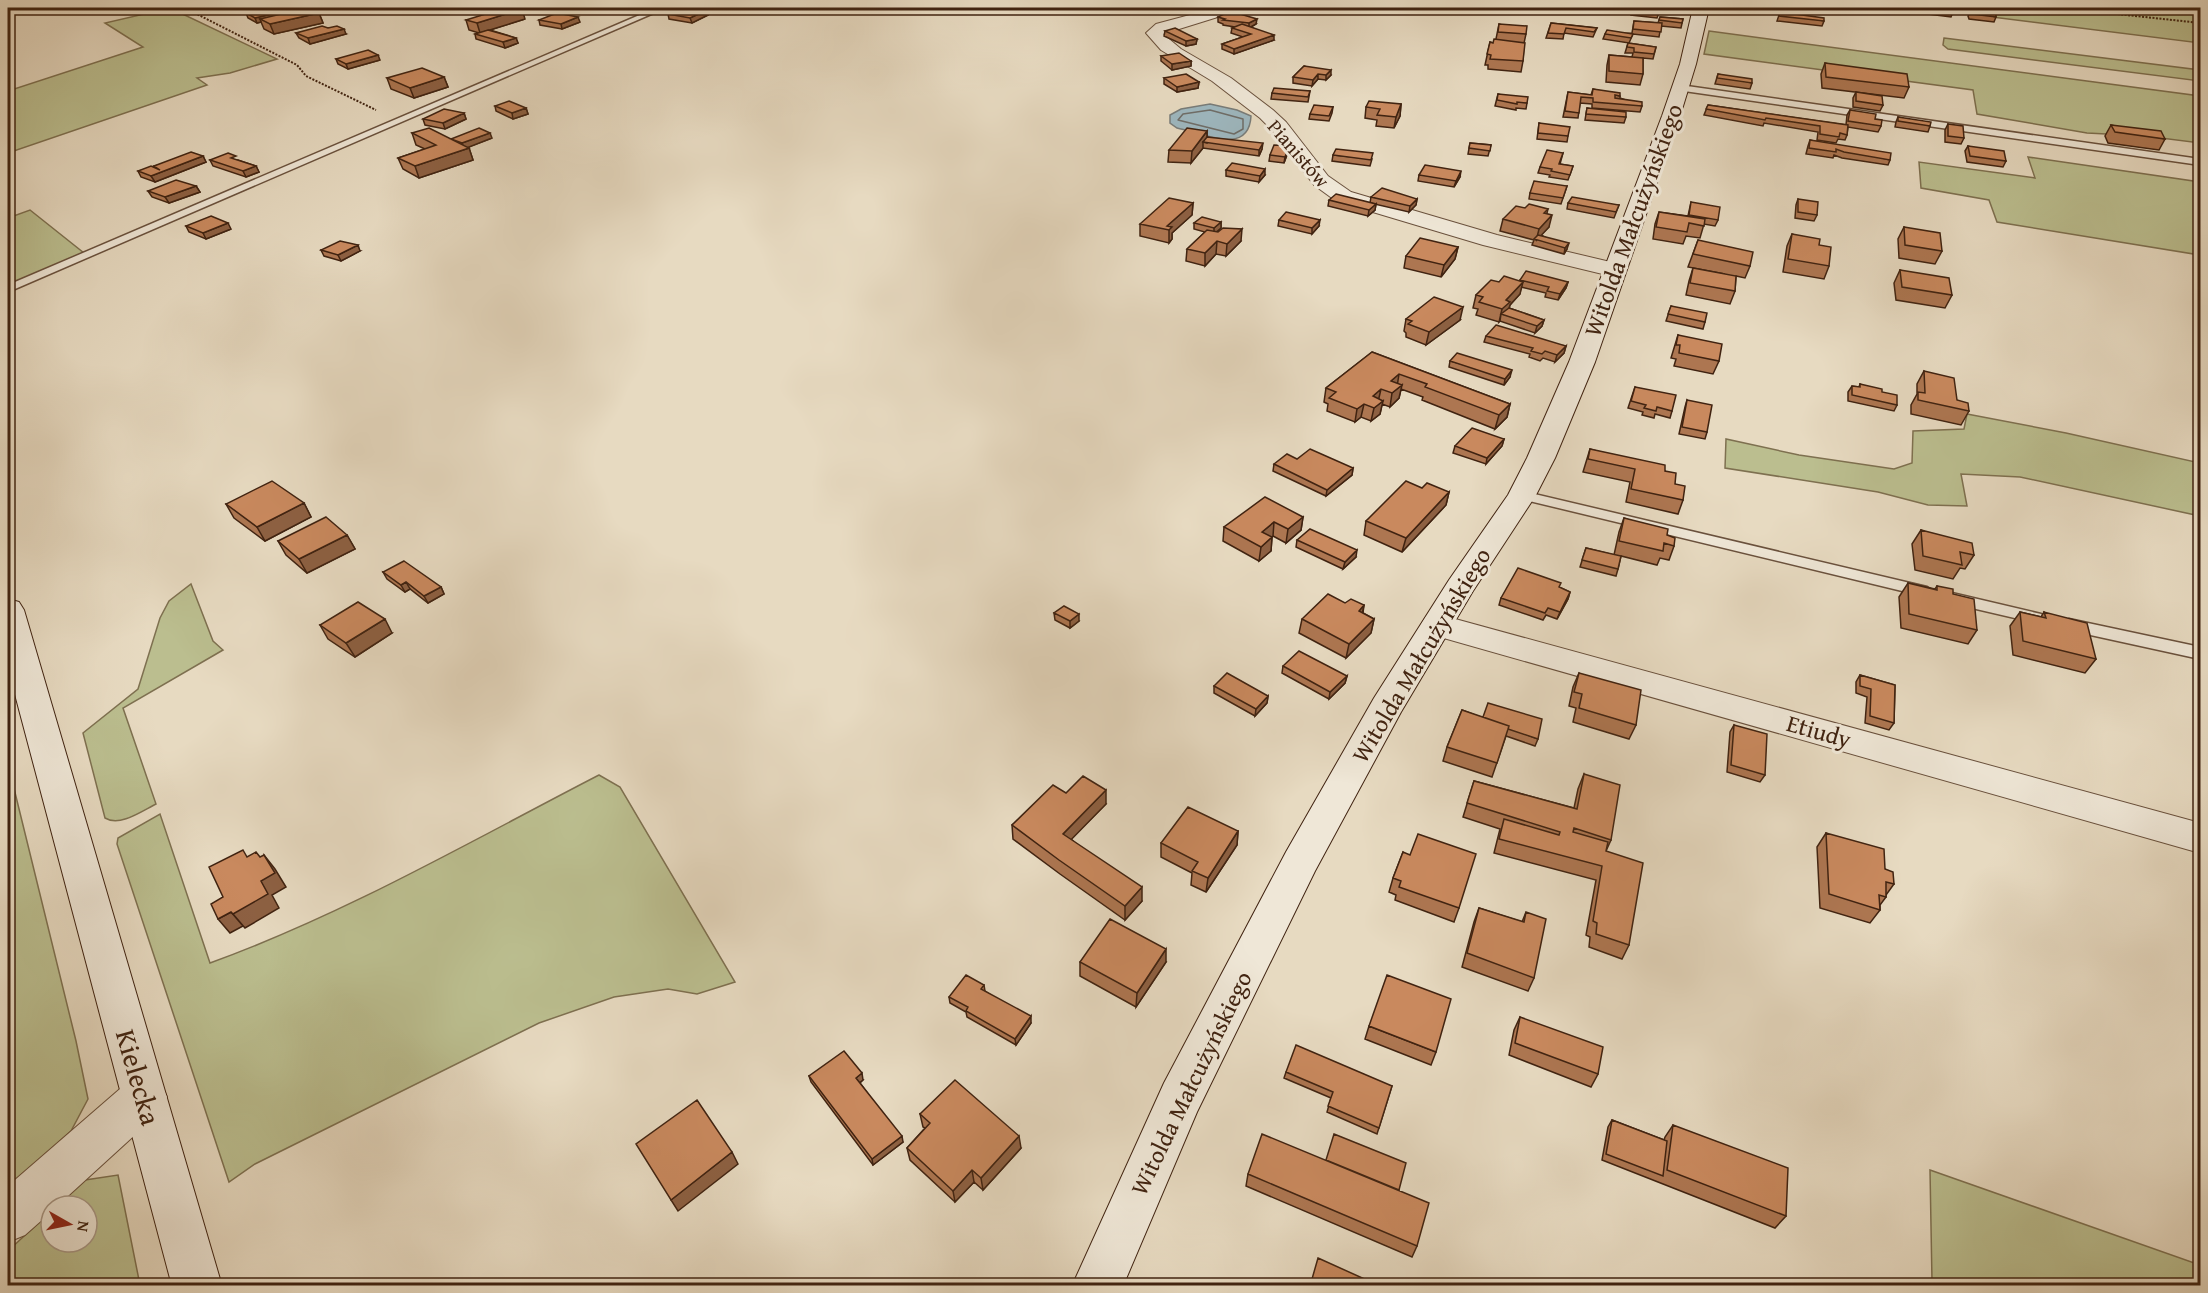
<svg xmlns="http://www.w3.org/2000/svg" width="2208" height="1293" font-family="'Gentium Book Plus',serif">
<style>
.green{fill:#bbbe8f;stroke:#7e7050;stroke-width:1.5}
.water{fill:#9db7bf;stroke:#787c79;stroke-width:1.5}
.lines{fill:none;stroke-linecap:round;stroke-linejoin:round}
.shore{stroke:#6e6d68;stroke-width:1.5}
.lane-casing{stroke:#6a513d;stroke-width:3}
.street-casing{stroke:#6a513d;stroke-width:2}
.secondary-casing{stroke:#402311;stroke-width:2}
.path{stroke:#402311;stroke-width:2;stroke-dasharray:2 1.5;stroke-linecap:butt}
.lane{fill:#efe7d7;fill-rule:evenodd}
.street{fill:#efe7d7;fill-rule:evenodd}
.secondary{fill:#efe7d7;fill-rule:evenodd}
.wall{fill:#ad7651;stroke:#402311;stroke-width:1.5}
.shaded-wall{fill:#8d6042;stroke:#402311;stroke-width:1.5}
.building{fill:#c9895e;stroke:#402311;stroke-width:1.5}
.labels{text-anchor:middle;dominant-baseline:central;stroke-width:6;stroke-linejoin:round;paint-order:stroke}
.far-street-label{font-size:20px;fill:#402311;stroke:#efe7d7}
.street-label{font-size:24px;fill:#402311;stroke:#efe7d7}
.near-street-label{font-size:28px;fill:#402311;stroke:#efe7d7}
</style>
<rect width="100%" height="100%" fill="#e7dac1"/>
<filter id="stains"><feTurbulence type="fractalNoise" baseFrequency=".00333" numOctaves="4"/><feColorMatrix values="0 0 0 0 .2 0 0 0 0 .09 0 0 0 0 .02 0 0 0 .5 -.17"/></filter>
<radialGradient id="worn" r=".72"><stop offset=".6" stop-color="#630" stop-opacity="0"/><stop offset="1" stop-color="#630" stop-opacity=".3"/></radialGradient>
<path class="green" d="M 170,8 L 277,59 L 230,73 L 197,78 L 207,85 L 8,153 L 8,91 L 143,47 L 105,23 Z
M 1920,8 L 2200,8 L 2200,43 Z
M 1709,31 L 2200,96 L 2200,143 L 2145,136 L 2087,133 L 1977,114 L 1973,90 L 1704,54 Z
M 1944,38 L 2200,70 L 2200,81 L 1948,49 L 1943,45 Z
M 2028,157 L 2200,182 L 2200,255 L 1997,222 L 1989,200 L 1921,188 L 1919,162 L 2035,178 Z
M 30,210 L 84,253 L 8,285 L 8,218 Z
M 1967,414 L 2066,433 L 2200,463 L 2200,516 L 2020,477 L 1961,474 L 1967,506 L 1928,505 L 1878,492 L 1725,468 L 1726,439 L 1799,455 L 1894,469 L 1912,463 L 1913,431 L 1964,429 Z
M 191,584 L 213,641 L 223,650 L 123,708 L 156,804 C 142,811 120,827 105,818 L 83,733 L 138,689 L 160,618 L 169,601 Z
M 8,764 L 76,1041 L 88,1099 L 71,1131 L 8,1188 Z
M 599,775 L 620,787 L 735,982 L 697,994 L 668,989 L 614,997 L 539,1023 L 255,1164 L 229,1182 L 117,844 L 118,838 L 160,814 L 210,963 C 345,914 471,841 599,775 Z
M 1930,1170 L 2200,1265 L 2200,1285 L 1944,1286 L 1932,1281 Z
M 118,1175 L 140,1285 L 8,1286 L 8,1251 L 51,1211 L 51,1242 L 87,1242 L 87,1206 L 56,1206 L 85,1180 Z"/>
<path class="water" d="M 1210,104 L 1237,110 L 1251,116 C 1249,156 1204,134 1177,128 L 1170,123 L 1170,115 L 1181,109 Z"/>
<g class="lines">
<path class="shore" d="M 1210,110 L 1243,119 L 1243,129 L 1234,134 L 1178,120 L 1183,114 Z"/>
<g class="lane-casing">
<path id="lane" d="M 656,8 L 663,9 L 8,292 L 8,285 Z
M 1680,85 L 2200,159 L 2200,165 L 1677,90 L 1676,88 Z
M 1522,491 L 1927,587 L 1935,592 L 1927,597 L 1517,498 L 1515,495 Z
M 1952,593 L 2041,614 L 2049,619 L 2041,624 L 1946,602 L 1944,598 L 1946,594 Z
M 2069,619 L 2200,647 L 2200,659 L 2063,629 L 2061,625 Z"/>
</g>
<g class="street-casing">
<path id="street" d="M 1216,8 L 1240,8 L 1237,11 L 1163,34 L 1181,49 L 1231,78 L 1273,110 L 1286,122 L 1328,176 L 1351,192 L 1497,235 L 1623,265 L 1626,270 L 1623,275 L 1615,277 L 1483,245 L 1336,201 L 1314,185 L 1272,130 L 1260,118 L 1212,81 L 1161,50 L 1146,33 L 1156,24 Z
M 1437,614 L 2200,823 L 2200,853 L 1426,633 L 1421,625 L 1426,617 Z
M 144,1075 L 160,1082 L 167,1097 L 160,1112 L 57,1206 L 51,1206 L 51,1212 L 25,1235 L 8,1242 L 8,1186 L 128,1082 Z"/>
</g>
<g class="secondary-casing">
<path id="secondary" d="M 1693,8 L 1709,8 L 1696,64 L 1680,116 L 1595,362 L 1555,458 L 1536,495 L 1473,591 L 1401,712 L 1315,871 L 1197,1112 L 1123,1286 L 1072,1286 L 1164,1083 L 1286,852 L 1374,698 L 1449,580 L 1508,495 L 1527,458 L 1569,362 L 1662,116 L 1680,64 Z
M 8,599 L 19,602 L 24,610 L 222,1286 L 172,1286 L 8,668 Z"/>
</g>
<path class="path" d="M 185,8 L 297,65 L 306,76 L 376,110
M 2062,8 L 2200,23"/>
<use href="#lane" class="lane"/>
<use href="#street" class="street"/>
<use href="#secondary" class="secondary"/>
</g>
<path class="wall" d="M 521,8 L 556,8 L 557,10 L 544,14 Z
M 1633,8 L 1661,8 L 1657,18 L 1631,15 Z
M 1818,8 L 1846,8 L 1844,13 L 1818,11 Z
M 1920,8 L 1950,8 L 1953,12 L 1951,17 L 1920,13 L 1919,9 Z
M 707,10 L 708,15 L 692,23 L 669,19 L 668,14 Z
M 1971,11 L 1996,17 L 1994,22 L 1969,19 L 1968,16 Z
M 1780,12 L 1824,21 L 1822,26 L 1777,21 Z
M 246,13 L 276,13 L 277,15 L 319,13 L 323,23 L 274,34 L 264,29 L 261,22 L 257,23 L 248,18 Z
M 1218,17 L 1256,24 L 1251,27 L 1274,40 L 1234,54 L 1222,49 L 1222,44 L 1243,37 L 1231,33 L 1232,28 L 1235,27 L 1223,25 L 1223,24 L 1218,22 Z
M 1660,17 L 1683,19 L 1681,28 L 1661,26 L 1659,37 L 1633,34 L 1629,43 L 1603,39 L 1605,34 L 1632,33 L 1634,21 L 1658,23 Z
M 525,19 L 490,30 L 516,38 L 518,43 L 505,48 L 476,39 L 475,34 L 479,33 L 469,30 L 466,20 Z
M 539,20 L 580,22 L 562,29 L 540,25 Z
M 1551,23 L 1597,28 L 1593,37 L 1564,33 L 1563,39 L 1546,38 Z
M 1499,24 L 1526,34 L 1524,43 L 1523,61 L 1521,72 L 1488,69 L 1488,65 L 1485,65 L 1490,42 L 1493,43 L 1496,39 Z
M 328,28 L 346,34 L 310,44 L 299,38 L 296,33 Z
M 1165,31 L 1197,39 L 1196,44 L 1186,46 L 1164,36 Z
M 1628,43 L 1656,47 L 1653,59 L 1643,58 L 1643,74 L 1640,85 L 1606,82 L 1607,65 L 1609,55 L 1632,57 L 1633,53 L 1625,53 Z
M 1161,56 L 1191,61 L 1191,66 L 1172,70 L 1161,61 Z
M 336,59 L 380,60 L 348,69 L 338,64 Z
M 1825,63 L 1909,87 L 1904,98 L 1822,88 L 1821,74 Z
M 1304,66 L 1331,75 L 1326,80 L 1318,79 L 1312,86 L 1293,83 L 1293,77 Z
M 1718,74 L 1752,83 L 1750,89 L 1715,84 Z
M 444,77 L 448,87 L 414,98 L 391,89 L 387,78 Z
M 1164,78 L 1199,82 L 1198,88 L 1177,92 L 1164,84 Z
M 1593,89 L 1620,96 L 1620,98 L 1642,106 L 1640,112 L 1592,108 L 1592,104 L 1580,103 L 1578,118 L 1563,117 L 1568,92 L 1591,95 Z
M 1310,91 L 1308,102 L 1271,99 L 1272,93 Z
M 1856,92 L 1883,105 L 1880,111 L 1853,107 L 1853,98 Z
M 1498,94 L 1527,103 L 1526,109 L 1516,108 L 1516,110 L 1495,106 Z
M 1401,104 L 1400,116 L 1394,128 L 1376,126 L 1377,120 L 1365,118 L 1366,107 Z
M 1708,105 L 1846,125 L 1847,115 L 1850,110 L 1875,119 L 1881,126 L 1878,132 L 1848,127 L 1847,135 L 1845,140 L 1838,139 L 1836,143 L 1817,140 L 1818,132 L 1764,123 L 1763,126 L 1704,115 Z
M 495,106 L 526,108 L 528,114 L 513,119 L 496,111 Z
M 1333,107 L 1332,113 L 1329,121 L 1309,119 L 1310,114 Z
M 1587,108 L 1626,117 L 1624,123 L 1585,120 Z
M 464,113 L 466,119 L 445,129 L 425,125 L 423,119 Z
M 1898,117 L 1930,126 L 1928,132 L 1895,127 L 1896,122 Z
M 1539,123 L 1568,136 L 1567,142 L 1537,139 Z
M 1948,124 L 1964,138 L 1961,144 L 1945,142 L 1945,130 Z
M 2111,125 L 2165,139 L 2159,150 L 2108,143 L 2105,136 Z
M 1207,131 L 1207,137 L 1262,149 L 1259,156 L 1203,148 L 1191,163 L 1168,162 L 1169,150 Z
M 412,133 L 451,139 L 492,138 L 468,147 L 469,148 L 473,160 L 419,178 L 403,169 L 398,158 L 425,149 L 416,145 Z
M 1810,140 L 1890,160 L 1888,165 L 1842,158 L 1834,155 L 1833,158 L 1806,154 L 1808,146 Z
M 1470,143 L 1491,145 L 1488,156 L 1468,154 Z
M 1968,146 L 2006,161 L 2003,167 L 1967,162 L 1965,151 Z
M 1288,152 L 1284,163 L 1269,161 L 1270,155 Z
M 1563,153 L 1560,164 L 1573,166 L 1568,180 L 1549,177 L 1550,175 L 1538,173 L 1540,167 Z
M 1333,155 L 1372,159 L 1370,166 L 1332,161 Z
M 203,156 L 206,162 L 155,182 L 141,177 L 138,171 L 155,168 L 154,166 Z
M 210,160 L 238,160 L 256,166 L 259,172 L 246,177 L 213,166 Z
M 1226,170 L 1265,175 L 1259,182 L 1226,176 Z
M 1419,175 L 1460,177 L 1454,187 L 1418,181 Z
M 196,186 L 200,192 L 169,203 L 152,197 L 148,191 Z
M 1567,186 L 1561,204 L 1529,199 L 1530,193 Z
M 1371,197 L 1417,199 L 1416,205 L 1409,212 L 1370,203 Z
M 1798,199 L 1817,215 L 1814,221 L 1795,218 L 1796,205 Z
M 1329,200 L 1376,204 L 1375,210 L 1368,216 L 1328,206 Z
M 1691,202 L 1718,220 L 1715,226 L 1704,224 L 1700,238 L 1686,236 L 1683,244 L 1653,239 L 1655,224 L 1659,212 L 1688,216 Z
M 1193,203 L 1192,215 L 1172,233 L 1172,239 L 1169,243 L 1140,236 L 1140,224 Z
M 1568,203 L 1619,205 L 1614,218 L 1567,209 Z
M 1525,208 L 1548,209 L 1547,213 L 1549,227 L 1541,235 L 1567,249 L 1564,254 L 1532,245 L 1534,240 L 1500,231 L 1503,219 Z
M 1279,220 L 1319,226 L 1312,234 L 1278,226 Z
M 1221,222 L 1221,228 L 1217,232 L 1241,241 L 1226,256 L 1216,254 L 1205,266 L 1186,261 L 1187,249 L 1205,232 L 1194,229 L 1194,223 Z
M 186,226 L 231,229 L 206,239 L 189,232 Z
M 1904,227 L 1942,251 L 1935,264 L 1899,258 L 1898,239 Z
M 1792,234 L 1819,245 L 1829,266 L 1824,279 L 1783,272 L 1787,246 Z
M 1698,240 L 1750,266 L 1745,278 L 1736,276 L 1735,291 L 1730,304 L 1686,295 L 1689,281 L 1693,268 L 1725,274 L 1688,267 Z
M 1458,247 L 1455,259 L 1441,277 L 1404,268 L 1406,256 Z
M 321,250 L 360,251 L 341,261 L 324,256 Z
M 1900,270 L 1952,295 L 1945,308 L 1896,300 L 1894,283 Z
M 1520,280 L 1568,282 L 1566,288 L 1558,300 L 1545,297 L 1546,293 L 1521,287 L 1520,294 L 1510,305 L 1509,308 L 1544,320 L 1542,326 L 1535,333 L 1500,321 L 1499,322 L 1476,315 L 1478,309 L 1473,308 L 1476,295 L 1499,282 L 1520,281 Z
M 1671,306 L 1705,322 L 1703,329 L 1666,321 Z
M 1406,319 L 1460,320 L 1426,345 L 1406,337 L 1406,333 L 1404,331 Z
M 1678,335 L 1719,361 L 1713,374 L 1674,366 L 1676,359 L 1671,358 Z
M 1486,336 L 1566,346 L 1564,353 L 1555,362 L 1543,358 L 1540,361 L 1529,357 L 1530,354 L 1484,342 Z
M 1372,352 L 1510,404 L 1507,417 L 1495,429 L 1422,400 L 1423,397 L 1401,389 L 1399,398 L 1390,407 L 1382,404 L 1380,414 L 1371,421 L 1361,417 L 1355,422 L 1327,411 L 1328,404 L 1324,402 L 1326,388 Z
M 1450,361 L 1510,377 L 1504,385 L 1449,367 Z
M 1924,371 L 1969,411 L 1961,425 L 1911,414 L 1911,405 L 1917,394 L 1917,384 Z
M 1860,384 L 1897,405 L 1894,411 L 1848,401 L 1848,392 L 1852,386 L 1859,387 Z
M 1635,387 L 1672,411 L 1670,418 L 1655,414 L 1654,418 L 1642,415 L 1643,412 L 1628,408 Z
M 1687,400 L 1707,432 L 1705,439 L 1679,434 L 1685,407 Z
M 1504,439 L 1502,446 L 1486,464 L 1453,453 L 1455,446 Z
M 1590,449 L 1665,471 L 1675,484 L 1683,500 L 1678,514 L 1626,502 L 1630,482 L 1583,472 Z
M 1297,459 L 1353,468 L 1352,475 L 1326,496 L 1273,471 L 1274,464 Z
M 1422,488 L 1449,492 L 1446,505 L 1402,552 L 1364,535 L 1366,521 Z
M 304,503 L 311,517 L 265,541 L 234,518 L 226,504 Z
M 1303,517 L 1301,530 L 1286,543 L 1273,536 L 1272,537 L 1271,551 L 1259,561 L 1223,541 L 1224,527 Z
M 1624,518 L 1667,535 L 1674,546 L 1669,560 L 1660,558 L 1657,565 L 1621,556 L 1618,569 L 1616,576 L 1580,567 L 1586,548 L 1614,555 L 1619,532 Z
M 1921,530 L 1974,555 L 1965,569 L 1960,568 L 1953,579 L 1915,570 L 1912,544 Z
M 347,535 L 355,549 L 307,573 L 286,555 L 278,541 Z
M 1297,540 L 1356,557 L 1343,569 L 1296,547 Z
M 383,572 L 441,587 L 444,594 L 428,603 L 410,589 L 405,592 L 387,579 Z
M 1908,583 L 1935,589 L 1937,586 L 1953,594 L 1977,630 L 1968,644 L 1901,628 L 1899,597 Z
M 1559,587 L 1570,592 L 1568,599 L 1557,619 L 1546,615 L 1543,620 L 1499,605 L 1501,598 Z
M 1345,603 L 1364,605 L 1363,613 L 1374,619 L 1371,633 L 1346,658 L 1299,633 L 1302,619 Z
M 2020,612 L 2041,617 L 2044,612 L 2096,659 L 2085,673 L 2013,655 L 2010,626 Z
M 1054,613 L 1079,621 L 1070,628 L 1055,620 Z
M 320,625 L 392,633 L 355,657 L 328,639 Z
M 1283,666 L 1347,676 L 1345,683 L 1329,699 L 1282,673 Z
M 1579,673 L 1636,725 L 1629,739 L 1573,722 L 1576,708 L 1569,706 L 1573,687 Z
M 1860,675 L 1895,685 L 1894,723 L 1889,730 L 1865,723 L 1867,697 L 1856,693 L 1856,682 Z
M 1214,686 L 1268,696 L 1267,703 L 1255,716 L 1214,693 Z
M 1462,710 L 1538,739 L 1535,746 L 1506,736 L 1492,777 L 1443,761 L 1447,747 Z
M 1734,725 L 1765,775 L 1760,782 L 1727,772 L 1730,732 Z
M 1584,774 L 1611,840 L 1606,851 L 1629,945 L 1622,959 L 1589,947 L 1590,937 L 1586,935 L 1596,880 L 1494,853 L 1500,829 L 1463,817 L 1474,781 L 1574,808 L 1578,789 Z
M 1066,793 L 1106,804 L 1071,839 L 1142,901 L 1125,920 L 1060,874 L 1013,839 L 1012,825 Z
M 1238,831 L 1237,845 L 1206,892 L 1191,885 L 1192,873 L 1161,857 L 1161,843 Z
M 1826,833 L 1885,869 L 1894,884 L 1886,895 L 1886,897 L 1880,905 L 1880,910 L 1870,923 L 1820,908 L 1817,847 Z
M 1403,852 L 1459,908 L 1454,922 L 1395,900 L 1396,895 L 1389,892 L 1393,878 Z
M 1479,908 L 1522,922 L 1526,912 L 1534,978 L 1528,991 L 1462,967 L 1474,922 Z
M 1080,962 L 1166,962 L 1136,1007 L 1080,976 Z
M 984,985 L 985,991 L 1031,1023 L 1016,1045 L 967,1017 L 966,1012 L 950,1003 L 949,997 Z
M 1520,1017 L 1598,1074 L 1591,1087 L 1509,1055 L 1514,1030 Z
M 1369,1026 L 1436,1052 L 1431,1065 L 1365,1039 Z
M 1286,1072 L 1392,1086 L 1377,1134 L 1327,1112 L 1331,1098 L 1284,1078 Z
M 809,1076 L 863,1080 L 860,1083 L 903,1142 L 873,1165 L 811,1082 Z
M 920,1114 L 1021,1148 L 983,1190 L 974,1182 L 955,1202 L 910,1160 L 907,1148 L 925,1128 L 923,1127 Z
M 1612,1120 L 1664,1140 L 1665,1137 L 1673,1125 L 1786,1216 L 1775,1228 L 1602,1160 L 1608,1127 Z
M 1248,1174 L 1399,1190 L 1417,1246 L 1412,1257 L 1246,1186 Z"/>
<path class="shaded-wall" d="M 548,8 L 556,8 L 557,10 L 544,14 L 543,9 Z
M 522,9 L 525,19 L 480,33 L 477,23 Z
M 707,10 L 708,15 L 692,23 L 690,18 Z
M 276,13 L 278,18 L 260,19 L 261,22 L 257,23 L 255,18 Z
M 319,13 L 323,23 L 274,34 L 270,24 Z
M 578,17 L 580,22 L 562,29 L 561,24 Z
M 1257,19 L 1256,24 L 1249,28 L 1249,23 Z
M 344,29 L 346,34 L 310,44 L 308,38 Z
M 1274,35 L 1274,40 L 1234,54 L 1234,49 Z
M 516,38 L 518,43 L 505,48 L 503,42 Z
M 1197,39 L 1196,44 L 1186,46 L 1186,41 Z
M 378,55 L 380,60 L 348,69 L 346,64 Z
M 1191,61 L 1191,66 L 1172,70 L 1172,64 Z
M 1331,70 L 1331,75 L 1326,80 L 1326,75 Z
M 1318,74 L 1318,79 L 1312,86 L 1313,80 Z
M 444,77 L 448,87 L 414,98 L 410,88 Z
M 1199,82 L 1198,88 L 1177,92 L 1177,87 Z
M 1401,104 L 1400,116 L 1394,128 L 1396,117 Z
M 526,108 L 528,114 L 513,119 L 512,113 Z
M 464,113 L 466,119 L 445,129 L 443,123 Z
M 1207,131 L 1207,143 L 1203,142 L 1203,148 L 1191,163 L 1192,151 Z
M 490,133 L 492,138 L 464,149 L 462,143 Z
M 1263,143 L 1262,149 L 1259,156 L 1259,150 Z
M 1289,146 L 1288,152 L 1284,163 L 1285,157 Z
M 469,148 L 473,160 L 419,178 L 415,166 Z
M 203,156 L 206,162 L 155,182 L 151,176 Z
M 256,166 L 259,172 L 246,177 L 243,171 Z
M 1265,169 L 1265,175 L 1259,182 L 1260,176 Z
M 1461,171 L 1460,177 L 1454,187 L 1456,181 Z
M 196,186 L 200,192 L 169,203 L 165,197 Z
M 1417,199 L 1416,205 L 1409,212 L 1410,206 Z
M 1193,203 L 1192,215 L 1172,233 L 1172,239 L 1169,243 L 1169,230 L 1167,226 Z
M 1376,204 L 1375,210 L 1368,216 L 1369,210 Z
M 1552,215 L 1549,227 L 1536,241 L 1539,229 Z
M 1320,220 L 1319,226 L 1312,234 L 1312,228 Z
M 1221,222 L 1221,228 L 1214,234 L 1214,228 Z
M 228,223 L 231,229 L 206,239 L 203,233 Z
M 1242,229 L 1241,241 L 1226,256 L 1227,244 Z
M 1217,241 L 1216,254 L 1205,266 L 1205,253 Z
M 1569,243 L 1567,249 L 1564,254 L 1565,248 Z
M 358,245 L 360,251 L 341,261 L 338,255 Z
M 1458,247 L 1455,259 L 1441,277 L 1444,265 Z
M 1523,282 L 1520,294 L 1510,305 L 1507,315 L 1501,314 L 1500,321 L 1499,322 L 1502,309 L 1506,300 Z
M 1568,282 L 1566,288 L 1558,300 L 1560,294 Z
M 1463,307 L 1460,320 L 1426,345 L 1429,332 Z
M 1544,320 L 1542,326 L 1535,333 L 1537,326 Z
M 1566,346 L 1564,353 L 1555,362 L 1557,355 Z
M 1512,370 L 1510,377 L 1504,385 L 1505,379 Z
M 1399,374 L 1397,387 L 1391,381 Z
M 1402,385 L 1399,398 L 1390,407 L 1392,393 Z
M 1381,389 L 1378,402 L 1373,396 Z
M 1383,401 L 1380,414 L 1371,421 L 1374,408 Z
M 1364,404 L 1361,417 L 1355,422 L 1357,409 Z
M 1510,404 L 1507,417 L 1495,429 L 1499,415 Z
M 1504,439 L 1502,446 L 1486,464 L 1487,458 Z
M 1353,468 L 1352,475 L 1326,496 L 1327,490 Z
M 1449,492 L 1446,505 L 1402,552 L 1406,538 Z
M 304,503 L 311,517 L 265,541 L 257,527 Z
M 1303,517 L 1301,530 L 1286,543 L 1288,529 Z
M 1274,522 L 1273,536 L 1261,546 L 1262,532 Z
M 347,535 L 355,549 L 307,573 L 299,559 Z
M 1272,537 L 1271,551 L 1259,561 L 1261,547 Z
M 1357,550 L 1356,557 L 1343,569 L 1345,562 Z
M 406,582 L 410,589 L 405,592 L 401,585 Z
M 441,587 L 444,594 L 428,603 L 424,596 Z
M 1570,592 L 1568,599 L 1557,619 L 1560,612 Z
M 1364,605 L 1361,619 L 1359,611 Z
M 1079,614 L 1079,621 L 1070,628 L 1070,621 Z
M 385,619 L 392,633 L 355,657 L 346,643 Z
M 1374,619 L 1371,633 L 1346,658 L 1349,644 Z
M 1347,676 L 1345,683 L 1329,699 L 1330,692 Z
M 1268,696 L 1267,703 L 1255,716 L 1256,709 Z
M 1106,790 L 1106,804 L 1063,848 L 1063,834 Z
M 1238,831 L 1237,845 L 1206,892 L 1208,878 Z
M 264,855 L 275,869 L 286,887 L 272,895 L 279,908 L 245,928 L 233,914 L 261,881 Z
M 1142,887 L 1142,901 L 1125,920 L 1125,906 Z
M 231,912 L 243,926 L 230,933 L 218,919 Z
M 1166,949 L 1166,962 L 1136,1007 L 1137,993 Z
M 1031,1016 L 1031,1023 L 1016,1045 L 1015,1039 Z
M 862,1073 L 863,1080 L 858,1084 L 856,1078 Z
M 902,1136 L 903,1142 L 873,1165 L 872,1159 Z
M 1019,1136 L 1021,1148 L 983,1190 L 981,1178 Z
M 732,1152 L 738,1164 L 678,1211 L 671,1200 Z
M 972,1170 L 974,1182 L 955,1202 L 953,1191 Z"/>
<path class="building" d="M 267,8 L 276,13 L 255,18 L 246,13 Z
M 505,8 L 517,8 L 522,9 L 477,23 L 466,20 Z
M 683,8 L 692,8 L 707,10 L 690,18 L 668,14 Z
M 1633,8 L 1661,8 L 1659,13 L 1632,10 Z
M 1922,8 L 1953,8 L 1953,12 Z
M 311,9 L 319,13 L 270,24 L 260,19 L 298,10 Z
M 1230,11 L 1257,19 L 1249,23 L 1223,20 L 1225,19 L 1218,17 Z
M 1971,11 L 1996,13 L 1996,17 L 1972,14 Z
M 1780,12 L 1824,18 L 1824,21 L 1779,16 Z
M 557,13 L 578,17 L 561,24 L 539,20 Z
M 1660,17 L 1683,19 L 1682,23 L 1659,20 Z
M 1634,21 L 1662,23 L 1661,32 L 1633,29 Z
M 1551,23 L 1597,28 L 1594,32 L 1566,28 L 1564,34 L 1548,33 Z
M 1242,24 L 1274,35 L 1234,49 L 1222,44 L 1251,34 L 1232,28 Z
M 1499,24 L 1527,26 L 1526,34 L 1498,32 Z
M 322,26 L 328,28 L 337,26 L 344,29 L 308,38 L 296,33 Z
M 1175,28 L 1197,39 L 1186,41 L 1165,31 Z
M 488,30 L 516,38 L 503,42 L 475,34 Z
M 1607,30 L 1633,34 L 1631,38 L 1605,34 Z
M 1494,39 L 1525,43 L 1523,61 L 1490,59 L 1491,55 L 1487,54 L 1490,42 L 1493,43 Z
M 1628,43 L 1656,47 L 1654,54 L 1634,52 L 1634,48 L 1627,47 Z
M 368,50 L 378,55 L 346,64 L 336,59 Z
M 1179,53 L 1191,61 L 1172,64 L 1161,56 Z
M 1609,55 L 1643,58 L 1643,74 L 1609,71 Z
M 1825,63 L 1907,74 L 1909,87 L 1826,77 Z
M 1304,66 L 1331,70 L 1326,75 L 1318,74 L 1313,80 L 1293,77 Z
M 422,68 L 444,77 L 410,88 L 387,78 Z
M 1186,74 L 1199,82 L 1177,87 L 1164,78 Z
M 1718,74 L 1752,79 L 1752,83 L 1717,78 Z
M 1274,88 L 1310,91 L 1308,97 L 1272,93 Z
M 1593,89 L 1620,93 L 1620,96 L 1615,95 L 1615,98 L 1642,102 L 1642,106 L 1593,102 L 1593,98 L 1581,97 L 1579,113 L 1565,111 L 1568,92 L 1592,95 Z
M 1856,92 L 1882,96 L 1883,105 L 1856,101 Z
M 1498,94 L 1528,97 L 1527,103 L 1517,102 L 1517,104 L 1497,100 Z
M 509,101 L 526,108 L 512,113 L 495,106 Z
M 1369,101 L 1401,104 L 1396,117 L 1377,115 L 1380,109 L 1366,107 Z
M 1314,105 L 1333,107 L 1329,116 L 1310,114 Z
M 1708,105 L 1848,125 L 1847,135 L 1840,133 L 1839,137 L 1820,134 L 1820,126 L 1766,118 L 1765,120 L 1706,109 Z
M 1587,108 L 1626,112 L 1626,117 L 1586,114 Z
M 444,109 L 464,113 L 443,123 L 423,119 Z
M 1850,110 L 1876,114 L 1875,119 L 1882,120 L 1881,126 L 1848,121 Z
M 1898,117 L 1931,122 L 1930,126 L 1898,121 Z
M 1539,123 L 1570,127 L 1568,136 L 1538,133 Z
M 1948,124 L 1963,126 L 1964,138 L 1948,136 Z
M 2111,125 L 2161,131 L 2165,139 L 2115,132 Z
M 429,128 L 469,148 L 415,166 L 398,158 L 436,145 L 412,133 Z
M 479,128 L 490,133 L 462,143 L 451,139 Z
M 1187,128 L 1207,131 L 1192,151 L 1169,150 Z
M 1207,137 L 1263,143 L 1259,150 L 1203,142 Z
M 1810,140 L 1891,153 L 1890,160 L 1844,152 L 1836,149 L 1836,152 L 1809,148 Z
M 1470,143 L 1491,145 L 1490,151 L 1469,148 Z
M 1274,145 L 1289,146 L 1285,157 L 1270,155 Z
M 1968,146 L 2004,151 L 2006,161 L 1970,156 Z
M 1336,149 L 1373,153 L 1371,160 L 1333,155 Z
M 1547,150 L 1563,153 L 1559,164 L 1573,166 L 1570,175 L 1551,171 L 1552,169 L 1540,167 Z
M 191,152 L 203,156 L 151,176 L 138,171 L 151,166 L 160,170 L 154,166 Z
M 228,153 L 236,156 L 231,158 L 256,166 L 243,171 L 210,160 Z
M 1232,163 L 1265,169 L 1260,176 L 1226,170 Z
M 1425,165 L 1461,171 L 1456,181 L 1419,175 Z
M 176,180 L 196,186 L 165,197 L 148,191 Z
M 1534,181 L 1567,186 L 1563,198 L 1530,193 Z
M 1382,188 L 1417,199 L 1410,206 L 1371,197 Z
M 1336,194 L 1376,204 L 1369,210 L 1329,200 Z
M 1572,197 L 1619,205 L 1616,212 L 1568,203 Z
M 1169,198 L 1193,203 L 1167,226 L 1172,227 L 1169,230 L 1140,224 Z
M 1798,199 L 1818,202 L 1817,215 L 1798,212 Z
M 1691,202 L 1720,207 L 1718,220 L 1689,215 Z
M 1529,204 L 1548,209 L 1544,213 L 1552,215 L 1539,229 L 1503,219 L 1516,206 L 1525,208 Z
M 1286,212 L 1320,220 L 1312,228 L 1279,220 Z
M 1659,212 L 1705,219 L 1704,226 L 1689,223 L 1687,232 L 1656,227 Z
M 211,216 L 228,223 L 203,233 L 186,226 Z
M 1202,217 L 1221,222 L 1214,228 L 1194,223 Z
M 1904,227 L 1940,233 L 1942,251 L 1905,245 Z
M 1223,228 L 1242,229 L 1227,244 L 1217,241 L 1205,253 L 1187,249 L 1207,230 L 1218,232 Z
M 1792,234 L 1820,239 L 1819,245 L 1831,247 L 1829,266 L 1788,259 Z
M 1538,235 L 1569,243 L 1565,248 L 1534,239 Z
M 1420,238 L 1458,247 L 1444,265 L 1406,256 Z
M 1698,240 L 1753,252 L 1750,266 L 1693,254 Z
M 340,241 L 358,245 L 338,255 L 321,250 Z
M 1693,268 L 1736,276 L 1735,291 L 1690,283 Z
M 1900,270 L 1949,278 L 1952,295 L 1902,287 Z
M 1526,271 L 1568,282 L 1560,294 L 1547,291 L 1549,287 L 1520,280 Z
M 1504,276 L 1523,282 L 1506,300 L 1510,302 L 1502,309 L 1479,302 L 1483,297 L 1476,295 L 1491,280 L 1499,282 Z
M 1434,297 L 1463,307 L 1429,332 L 1408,324 L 1412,321 L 1406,319 Z
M 1671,306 L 1707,313 L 1705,322 L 1668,314 Z
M 1509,308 L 1544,320 L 1537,326 L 1501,314 Z
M 1496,325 L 1566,346 L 1557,355 L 1545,351 L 1542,354 L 1531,351 L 1533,348 L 1486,336 Z
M 1678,335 L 1722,344 L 1719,361 L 1679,353 L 1680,345 L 1676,345 Z
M 1372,352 L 1510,404 L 1499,415 L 1425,387 L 1427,384 L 1399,374 L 1391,381 L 1402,385 L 1392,393 L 1381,389 L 1373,396 L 1383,401 L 1374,408 L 1364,404 L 1357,409 L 1329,398 L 1336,392 L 1326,388 Z
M 1457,353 L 1512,370 L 1505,379 L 1450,361 Z
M 1924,371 L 1954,378 L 1957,400 L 1968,403 L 1969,411 L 1918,400 L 1918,392 L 1925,393 Z
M 1860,384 L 1882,389 L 1882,392 L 1897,395 L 1897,405 L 1852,395 L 1852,386 L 1860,387 Z
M 1635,387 L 1676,395 L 1672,411 L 1657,407 L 1656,411 L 1644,408 L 1646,405 L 1631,401 Z
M 1687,400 L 1712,405 L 1707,432 L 1682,427 Z
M 1472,428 L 1504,439 L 1487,458 L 1455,446 Z
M 1310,449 L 1353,468 L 1327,490 L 1274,464 L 1287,454 L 1297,459 Z
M 1590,449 L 1665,465 L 1665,471 L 1676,473 L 1675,484 L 1685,486 L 1683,500 L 1631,489 L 1635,469 L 1588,459 Z
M 272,481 L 304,503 L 257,527 L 226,504 Z
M 1406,481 L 1422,488 L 1427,483 L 1449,492 L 1406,538 L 1366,521 Z
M 1265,497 L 1303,517 L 1288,529 L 1274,522 L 1262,532 L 1272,537 L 1261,547 L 1224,527 Z
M 326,517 L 347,535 L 299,559 L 278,541 Z
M 1624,518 L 1668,529 L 1667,535 L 1675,538 L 1674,546 L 1664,543 L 1663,551 L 1619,541 Z
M 1310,529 L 1357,550 L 1345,562 L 1297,540 Z
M 1921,530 L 1972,543 L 1974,555 L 1960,552 L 1962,565 L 1923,556 Z
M 1586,548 L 1621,556 L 1618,569 L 1582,560 Z
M 404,561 L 441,587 L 424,596 L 406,582 L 401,585 L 383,572 Z
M 1518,568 L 1561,583 L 1559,587 L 1570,592 L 1560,612 L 1548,608 L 1545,613 L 1501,598 Z
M 1908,583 L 1937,590 L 1937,586 L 1953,589 L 1953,594 L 1974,599 L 1977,630 L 1909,614 Z
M 1328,594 L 1345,603 L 1351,599 L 1364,605 L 1359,611 L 1374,619 L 1349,644 L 1302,619 Z
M 358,602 L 385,619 L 346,643 L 320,625 Z
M 1064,606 L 1079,614 L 1070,621 L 1054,613 Z
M 2020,612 L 2046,618 L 2044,612 L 2087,623 L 2096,659 L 2023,641 Z
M 1299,651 L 1347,676 L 1330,692 L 1283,666 Z
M 1227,673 L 1268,696 L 1256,709 L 1214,686 Z
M 1579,673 L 1641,690 L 1636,725 L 1579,708 L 1582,694 L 1574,692 Z
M 1860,675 L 1895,685 L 1894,723 L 1870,716 L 1871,689 L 1860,686 Z
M 1488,703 L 1542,719 L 1538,739 L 1508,729 L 1509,726 L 1483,717 Z
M 1462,710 L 1509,726 L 1497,763 L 1447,747 Z
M 1734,725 L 1767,734 L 1765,775 L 1731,765 Z
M 1584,774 L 1620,785 L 1611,840 L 1574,828 L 1573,832 L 1608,842 L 1606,851 L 1643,863 L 1629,945 L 1596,934 L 1597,923 L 1593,921 L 1602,866 L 1499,839 L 1504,819 L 1559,835 L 1560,832 L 1467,803 L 1474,781 L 1577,809 Z
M 1083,776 L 1106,790 L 1063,834 L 1142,887 L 1125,906 L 1059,860 L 1012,825 L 1053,785 L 1066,793 Z
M 1188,807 L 1238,831 L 1208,878 L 1192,871 L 1198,862 L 1161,843 Z
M 1826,833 L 1884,849 L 1885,869 L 1893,872 L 1894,884 L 1886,882 L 1886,897 L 1879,895 L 1880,910 L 1829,894 Z
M 1418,834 L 1476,854 L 1459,908 L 1399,887 L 1401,881 L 1393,878 L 1403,852 L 1410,855 Z
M 243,850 L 247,857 L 256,852 L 260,857 L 264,855 L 275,873 L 261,881 L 268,894 L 233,914 L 231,912 L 218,919 L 211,904 L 223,897 L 209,867 Z
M 1479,908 L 1524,922 L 1526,912 L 1546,919 L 1534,978 L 1467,953 Z
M 1110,919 L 1166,949 L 1137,993 L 1080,962 Z
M 966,975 L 984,985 L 981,989 L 1031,1016 L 1015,1039 L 966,1011 L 968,1007 L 949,997 Z
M 1387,975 L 1451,999 L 1436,1052 L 1369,1026 Z
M 1520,1017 L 1603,1047 L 1598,1074 L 1515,1043 Z
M 1296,1045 L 1392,1086 L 1379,1128 L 1328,1106 L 1333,1092 L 1286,1072 Z
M 844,1051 L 862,1073 L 856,1078 L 902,1136 L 872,1159 L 809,1076 Z
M 955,1080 L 1019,1136 L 981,1178 L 972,1170 L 953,1191 L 907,1148 L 930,1123 L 920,1114 Z
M 697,1100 L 732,1152 L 671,1200 L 636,1144 Z
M 1612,1120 L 1667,1141 L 1663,1176 L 1606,1154 Z
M 1673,1125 L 1788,1168 L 1786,1216 L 1667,1170 Z
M 1262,1134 L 1429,1203 L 1417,1246 L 1248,1174 Z
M 1334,1134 L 1406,1163 L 1399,1190 L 1326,1160 Z
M 1318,1258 L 1380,1286 L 1310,1286 Z"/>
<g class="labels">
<g class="far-street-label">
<text transform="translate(1299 153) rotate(49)">Pianistów</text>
</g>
<g class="street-label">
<text transform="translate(1633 220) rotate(-70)">Witolda Małcużyńskiego</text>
<text transform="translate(1421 655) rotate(-59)">Witolda Małcużyńskiego</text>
<text transform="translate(1819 731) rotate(16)">Etiudy</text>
<text transform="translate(1191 1083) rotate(-64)">Witolda Małcużyńskiego</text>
</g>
<g class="near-street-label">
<text transform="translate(139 1077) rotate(74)">Kielecka</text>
</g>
</g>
<rect width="2208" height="1293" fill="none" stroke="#e7dac1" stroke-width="30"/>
<rect x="9" y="9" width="2190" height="1275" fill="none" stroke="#402311" stroke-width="3"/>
<rect x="15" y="15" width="2178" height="1263" fill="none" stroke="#402311" stroke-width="1.5"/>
<g transform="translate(69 1224) rotate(99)"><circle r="28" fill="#efe7d7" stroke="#a99988" stroke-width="1.5"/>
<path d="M0-4.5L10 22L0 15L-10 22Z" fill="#8f2418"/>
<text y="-9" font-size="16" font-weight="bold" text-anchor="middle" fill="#402311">N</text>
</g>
<rect width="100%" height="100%" filter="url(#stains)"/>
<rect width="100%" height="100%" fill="url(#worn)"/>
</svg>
